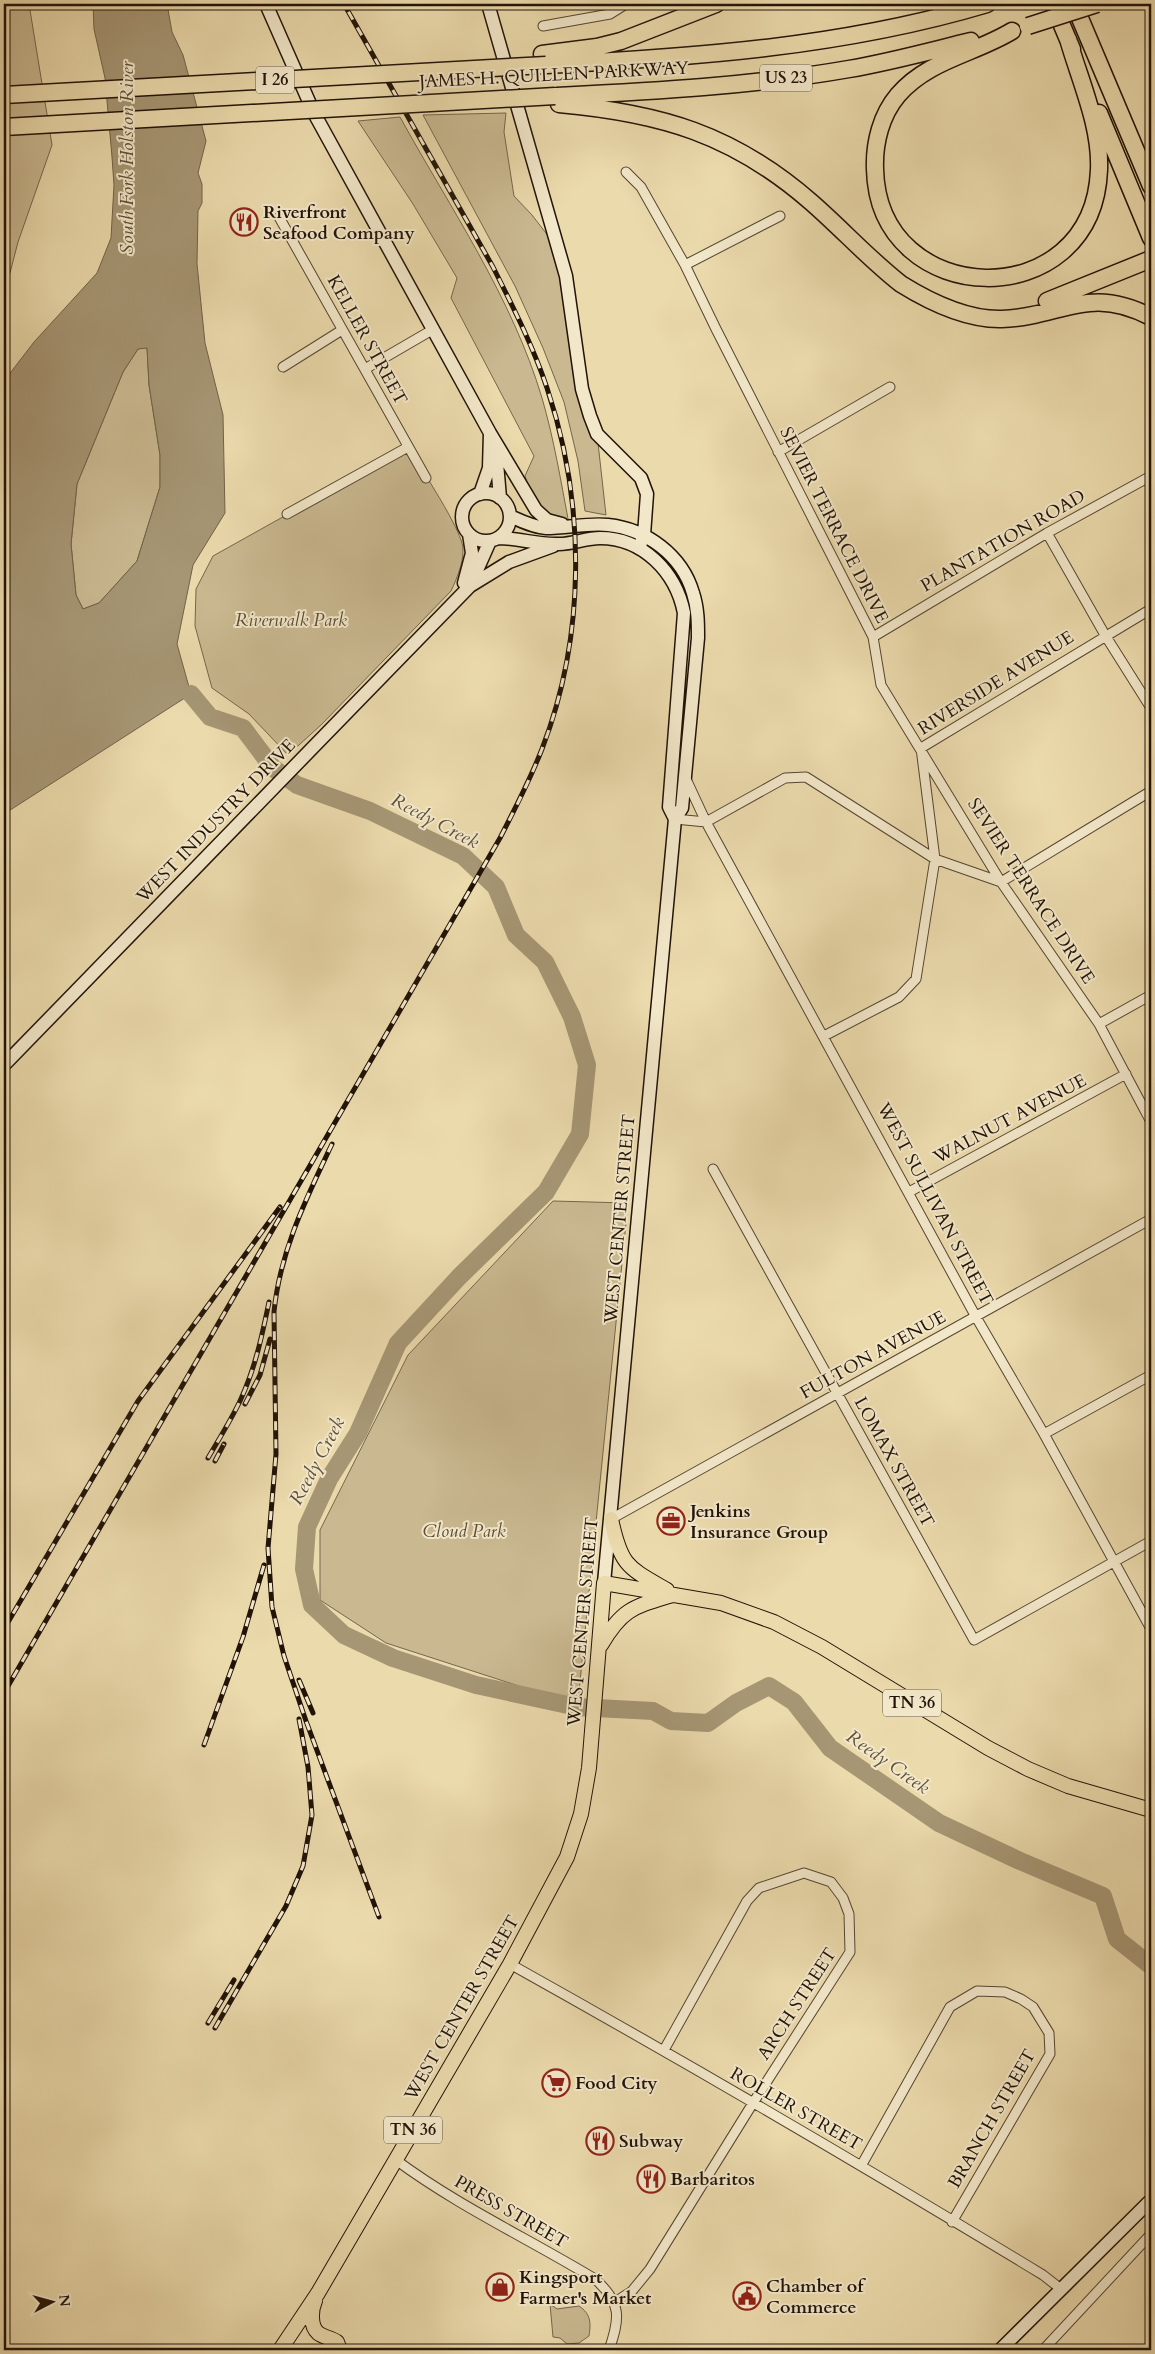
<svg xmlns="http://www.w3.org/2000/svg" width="1155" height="2354" font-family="Cardo,serif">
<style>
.green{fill:#c9b890;stroke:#75664c}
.water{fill:#a69674;stroke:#716249;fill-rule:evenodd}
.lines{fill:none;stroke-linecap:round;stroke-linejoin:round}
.river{stroke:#a69674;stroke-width:18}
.street-casing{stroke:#544531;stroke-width:11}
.secondary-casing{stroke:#211308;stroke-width:15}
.primary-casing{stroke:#211308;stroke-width:16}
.highway-casing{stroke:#211308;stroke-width:19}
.street{stroke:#f2e7c9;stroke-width:9}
.secondary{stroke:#f2e7c9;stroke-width:12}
.primary{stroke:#ebdaac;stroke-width:14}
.highway{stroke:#ebdaac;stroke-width:16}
.rail-casing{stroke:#211308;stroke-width:5}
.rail{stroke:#f2e7c9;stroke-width:3;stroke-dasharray:9;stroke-linecap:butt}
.highway-bridge-casing{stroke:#211308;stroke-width:19;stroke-linecap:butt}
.highway-bridge{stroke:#ebdaac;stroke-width:16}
.labels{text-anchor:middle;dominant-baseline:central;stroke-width:4;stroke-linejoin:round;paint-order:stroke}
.shield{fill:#f2e7c9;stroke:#605342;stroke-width:1}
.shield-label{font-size:16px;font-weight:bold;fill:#211308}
.street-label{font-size:18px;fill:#211308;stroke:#f2e7c9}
.poi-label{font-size:18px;font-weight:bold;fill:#211308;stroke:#f2e7c9;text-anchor:start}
.park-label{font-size:18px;font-style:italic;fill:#5c4d38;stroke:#f2e7c9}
.water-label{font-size:19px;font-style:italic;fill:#5d4e39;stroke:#f2e7c9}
</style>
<rect width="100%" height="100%" fill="#ebdaac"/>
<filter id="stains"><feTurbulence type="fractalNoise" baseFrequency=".004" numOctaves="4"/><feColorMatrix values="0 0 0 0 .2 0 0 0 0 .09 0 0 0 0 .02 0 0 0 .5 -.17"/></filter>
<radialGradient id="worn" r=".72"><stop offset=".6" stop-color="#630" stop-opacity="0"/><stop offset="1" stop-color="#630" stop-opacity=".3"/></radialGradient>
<path class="green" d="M 4,4 L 29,4 L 52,145 L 18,242 L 4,296 Z
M 506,113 L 504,132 L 514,196 L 532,215 L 559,250 L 576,354 L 597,434 L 606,515 L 585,511 L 578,461 L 564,402 L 543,348 L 515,286 L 423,115 Z
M 400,117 C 450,208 512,297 542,398 C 554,439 561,482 569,524 L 536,510 L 525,476 L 534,456 L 451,298 L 457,278 L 413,204 L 358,121 Z
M 147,347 L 149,385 L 160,455 L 160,487 L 137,561 L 99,603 L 83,609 L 76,595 L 71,544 L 77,484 L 123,372 L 138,349 Z
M 408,447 C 419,466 464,532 463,550 C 463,564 457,578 451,591 L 322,724 L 288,755 L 249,714 L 212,688 L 195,626 L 196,589 L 213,556 Z
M 553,1201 L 628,1203 L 578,1702 L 522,1687 L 386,1643 L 320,1600 L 320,1530 L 408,1355 Z
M 550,2304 L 557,2309 L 579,2306 C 591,2314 591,2323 589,2336 L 579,2343 L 567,2344 L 560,2338 L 553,2337 Z"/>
<path class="water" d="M 93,4 L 167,4 L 172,32 L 183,55 L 206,141 L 198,173 L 202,184 L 202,203 L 198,211 L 197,264 L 205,343 L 223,415 L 225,513 L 193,565 L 177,644 L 191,694 L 4,814 L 4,381 L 34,342 L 97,273 L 111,238 L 114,185 L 112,157 L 105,78 L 94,29 ZM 147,348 L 149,385 L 160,455 L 160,487 L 137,561 L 99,603 L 83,609 L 76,595 L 71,544 L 77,484 L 123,372 L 138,349 Z"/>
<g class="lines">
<path class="river" d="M 191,694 L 210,717 L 243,728 L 273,768 L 297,785 L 370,811 L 463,856 L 496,887 L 516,935 L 545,962 L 572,1017 L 587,1065 L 580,1134 L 546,1192 L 459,1277 L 398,1343 L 358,1433 L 329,1479 L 307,1527 L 304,1569 L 312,1605 L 344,1635 L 393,1658 L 476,1685 L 577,1707 L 653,1711 L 671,1721 L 708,1723 L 736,1703 L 769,1686 L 794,1702 L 830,1748 L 939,1823 L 1020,1861 L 1103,1896 L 1117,1939 L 1151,1966"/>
<g class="street-casing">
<path id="street" d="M 543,26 L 610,14 L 626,4
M 626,172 L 641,187 L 685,265 L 716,329 L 873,637 L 881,685 L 1001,882 L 1099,1024 L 1151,1122
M 279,217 L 426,478
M 685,265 L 780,216
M 283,367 L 342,330
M 365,369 L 432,330
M 778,452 L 890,387
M 287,514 L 408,447
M 1047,533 L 1105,635 L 1151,708
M 873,637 L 1047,533 L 1151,476
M 686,779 L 706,822 L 976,1317 L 1044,1434 L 1151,1629
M 675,819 L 706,822
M 706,822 L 785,778 L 806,777 L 935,859 L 1001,882 L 1151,791
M 1099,1024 L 1151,995
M 824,1036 L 899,997 L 916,979 L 935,859 L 921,748 L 1151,609
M 713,1169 L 974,1640 L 1151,1541
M 909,1192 L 1126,1074
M 1044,1434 L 1151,1375
M 611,1519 L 1151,1219
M 510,1964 C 689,2064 867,2168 1043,2275 L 1061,2289
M 396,2160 C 458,2206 529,2239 595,2279 C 622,2303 620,2318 609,2350
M 861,2166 L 950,2007 L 977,1991 L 1005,1992 L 1021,1999 L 1033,2007 L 1049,2033 L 1050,2054 L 952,2222
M 615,2302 L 632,2291 L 650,2269 L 753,2103 L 850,1952 L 849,1914 L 843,1898 L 831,1882 L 804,1873 L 759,1888 L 747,1901 L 664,2050
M 1043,2350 L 1151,2234"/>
</g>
<g class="secondary-casing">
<path id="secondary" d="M 266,4 L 314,113 L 490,433 L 536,510 L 547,520 L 562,524
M 488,4 L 566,276 L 582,389 L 590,416 L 597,434 L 641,478 L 647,494 L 644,535 L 639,548
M 496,451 L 500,498
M462 517a24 24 0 1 1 48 0a24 24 0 1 1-48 0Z
M 480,494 L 489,468 L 490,433
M 510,516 C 521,521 533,527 546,528 C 567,528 587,523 608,525 C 646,529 682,555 693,593 C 698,608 698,623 698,638 L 682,808 L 675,819 L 604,1583
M 498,538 C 518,538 539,545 559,544 C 573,544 586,538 600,538 C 643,538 676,572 684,613 L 669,807 L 675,819
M 464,583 L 472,553 L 469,534
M 470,586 L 509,562 L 553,546
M 4,1065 L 470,586 L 490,541
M 1000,2350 L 1151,2200"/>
</g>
<g class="primary-casing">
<path id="primary" d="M 611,1519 C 621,1566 627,1567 667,1590
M 601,1645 C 622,1609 633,1607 672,1595
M 315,2301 C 311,2310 310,2326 318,2333 C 323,2337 331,2338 337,2342 L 340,2350
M 280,2350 L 318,2293 L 510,1964 L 567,1857 L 581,1814 L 589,1768 L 604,1583 L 721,1603 L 774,1622 L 822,1647 L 988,1748 L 1028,1769 L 1068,1786 L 1151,1810"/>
</g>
<g class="highway-casing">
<path id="highway" d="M 1053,4 L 1072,49
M 1074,4 L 1151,186
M 1012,31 C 974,54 928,60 898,95 C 881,115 874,143 875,169 C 878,311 1093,317 1099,170 C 1101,126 1080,81 1068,39
M 542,54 L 597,47 L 621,41 L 716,4
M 546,65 C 695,57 843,47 987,4
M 557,96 C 655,91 752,86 849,69 C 890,62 930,51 971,41
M 559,104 C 660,113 733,134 811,202 C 842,229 869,259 901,284 C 930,302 967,320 1002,319 C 1062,317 1088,284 1151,317
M 1099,113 L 1151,238
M 1047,301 L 1151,259"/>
</g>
<use href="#street" class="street"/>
<use href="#secondary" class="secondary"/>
<use href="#primary" class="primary"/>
<use href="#highway" class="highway"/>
<g class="rail-casing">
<path id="rail" d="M 332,1144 C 306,1199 280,1251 274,1312 L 276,1454 L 268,1548 L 272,1607 L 284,1656 L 306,1721 L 379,1917
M 245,1404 L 260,1375 L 270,1339
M 208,1458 C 219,1439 231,1420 240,1401 C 255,1369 262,1336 269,1302
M 215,1461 L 224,1444
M 4,1629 L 138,1401 L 280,1207
M 299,1680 L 313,1713
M 4,1693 L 500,838 C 515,809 530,780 542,749 C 586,635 586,504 547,388 C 533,346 513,307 493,267 L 344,4
M 204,1745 L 243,1637 L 264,1565
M 208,2023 L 234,1980
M 215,2028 L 286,1906 L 303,1866 L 312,1815 L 308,1767 L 299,1719"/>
</g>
<use href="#rail" class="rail"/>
<g class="highway-bridge-casing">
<path id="highway-bridge" d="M 1028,26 L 1097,4
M 4,95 L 546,65
M 4,127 L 555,96"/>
</g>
<use href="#highway-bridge" class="highway-bridge"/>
</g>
<defs>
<g id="restaurant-ring" transform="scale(1.4375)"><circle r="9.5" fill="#f2e7c9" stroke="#8f2418" stroke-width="1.5"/><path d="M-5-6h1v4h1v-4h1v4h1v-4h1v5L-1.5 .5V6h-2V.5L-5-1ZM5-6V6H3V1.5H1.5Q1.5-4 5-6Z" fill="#8f2418"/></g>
<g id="office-ring" transform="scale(1.4375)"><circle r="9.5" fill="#f2e7c9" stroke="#8f2418" stroke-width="1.5"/><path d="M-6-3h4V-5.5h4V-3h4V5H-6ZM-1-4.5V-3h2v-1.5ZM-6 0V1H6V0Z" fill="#8f2418"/></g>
<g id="supermarket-ring" transform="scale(1.4375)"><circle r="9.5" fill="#f2e7c9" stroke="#8f2418" stroke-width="1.5"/><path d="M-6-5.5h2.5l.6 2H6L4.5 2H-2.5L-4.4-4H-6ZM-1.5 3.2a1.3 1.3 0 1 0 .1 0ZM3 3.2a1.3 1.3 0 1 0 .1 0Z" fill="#8f2418"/></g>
<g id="shop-ring" transform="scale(1.4375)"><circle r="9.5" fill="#f2e7c9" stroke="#8f2418" stroke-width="1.5"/><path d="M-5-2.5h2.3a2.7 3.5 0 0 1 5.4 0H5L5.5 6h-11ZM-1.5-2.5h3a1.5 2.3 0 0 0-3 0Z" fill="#8f2418"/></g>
<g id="civic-ring" transform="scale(1.4375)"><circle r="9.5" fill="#f2e7c9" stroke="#8f2418" stroke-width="1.5"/><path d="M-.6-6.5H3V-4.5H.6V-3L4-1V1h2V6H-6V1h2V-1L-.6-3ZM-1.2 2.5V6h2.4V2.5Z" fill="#8f2418"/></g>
</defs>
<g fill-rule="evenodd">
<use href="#restaurant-ring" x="244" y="222"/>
<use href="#office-ring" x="671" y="1521"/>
<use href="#supermarket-ring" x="556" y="2083"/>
<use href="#restaurant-ring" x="600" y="2141"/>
<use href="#restaurant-ring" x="651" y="2179"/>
<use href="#shop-ring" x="500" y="2287"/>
<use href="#civic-ring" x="747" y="2296"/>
</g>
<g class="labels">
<g class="shield">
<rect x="760" y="64.5" width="52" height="27" rx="4"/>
<rect x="256" y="66.5" width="38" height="27" rx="4"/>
<rect x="883" y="1689.5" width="58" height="27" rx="4"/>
<rect x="384" y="2116.5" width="58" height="27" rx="4"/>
</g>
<g class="shield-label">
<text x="786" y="78">US 23</text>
<text x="275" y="80">I 26</text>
<text x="912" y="1703">TN 36</text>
<text x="413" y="2130">TN 36</text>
</g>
<g class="street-label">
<text transform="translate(554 75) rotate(-3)">JAMES H. QUILLEN PARKWAY</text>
<text transform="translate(367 340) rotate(61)">KELLER STREET</text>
<text transform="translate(834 525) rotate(63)">SEVIER TERRACE DRIVE</text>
<text transform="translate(1003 541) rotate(-30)">PLANTATION ROAD</text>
<text transform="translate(996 683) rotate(-32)">RIVERSIDE AVENUE</text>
<text transform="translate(216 821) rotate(-46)">WEST INDUSTRY DRIVE</text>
<text transform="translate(1031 891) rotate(57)">SEVIER TERRACE DRIVE</text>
<text transform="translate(1010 1119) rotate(-28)">WALNUT AVENUE</text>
<text transform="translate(935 1204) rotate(62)">WEST SULLIVAN STREET</text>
<text transform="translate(620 1219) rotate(-85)">WEST CENTER STREET</text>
<text transform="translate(873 1355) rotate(-29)">FULTON AVENUE</text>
<text transform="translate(894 1462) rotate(61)">LOMAX STREET</text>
<text transform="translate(583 1622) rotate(-85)">WEST CENTER STREET</text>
<text transform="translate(797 2004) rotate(-57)">ARCH STREET</text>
<text transform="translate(462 2008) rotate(-60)">WEST CENTER STREET</text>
<text transform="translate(796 2109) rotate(30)">ROLLER STREET</text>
<text transform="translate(992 2119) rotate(-60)">BRANCH STREET</text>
<text transform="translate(511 2212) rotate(30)">PRESS STREET</text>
</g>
<g class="poi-label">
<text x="263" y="212">Riverfront<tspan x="263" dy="21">Seafood Company</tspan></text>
<text x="690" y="1511">Jenkins<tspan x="690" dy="21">Insurance Group</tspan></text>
<text x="575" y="2083">Food City</text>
<text x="619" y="2141">Subway</text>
<text x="670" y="2179">Barbaritos</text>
<text x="519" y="2277">Kingsport<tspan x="519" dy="21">Farmer's Market</tspan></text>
<text x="766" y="2286">Chamber of<tspan x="766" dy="21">Commerce</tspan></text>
</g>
<g class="park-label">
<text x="291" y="620">Riverwalk Park</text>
<text x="464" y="1531">Cloud Park</text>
</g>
<g class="water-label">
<text transform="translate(127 158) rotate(-90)">South Fork Holston River</text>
<text transform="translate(435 821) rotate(28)">Reedy Creek</text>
<text transform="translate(317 1461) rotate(-62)">Reedy Creek</text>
<text transform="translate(888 1762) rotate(35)">Reedy Creek</text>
</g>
</g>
<rect width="1155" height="2354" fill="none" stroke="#ebdaac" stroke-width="20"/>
<rect x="5" y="5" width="1145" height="2344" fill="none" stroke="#211308" stroke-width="2.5"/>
<rect x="10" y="10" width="1135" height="2334" fill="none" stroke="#211308"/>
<g transform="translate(52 2302) rotate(84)" stroke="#f2e7c9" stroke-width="4" paint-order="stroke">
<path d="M0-4L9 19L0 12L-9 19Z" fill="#211308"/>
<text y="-8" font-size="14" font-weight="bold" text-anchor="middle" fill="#211308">N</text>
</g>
<rect width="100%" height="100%" filter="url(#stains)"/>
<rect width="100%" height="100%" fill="url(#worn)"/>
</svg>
